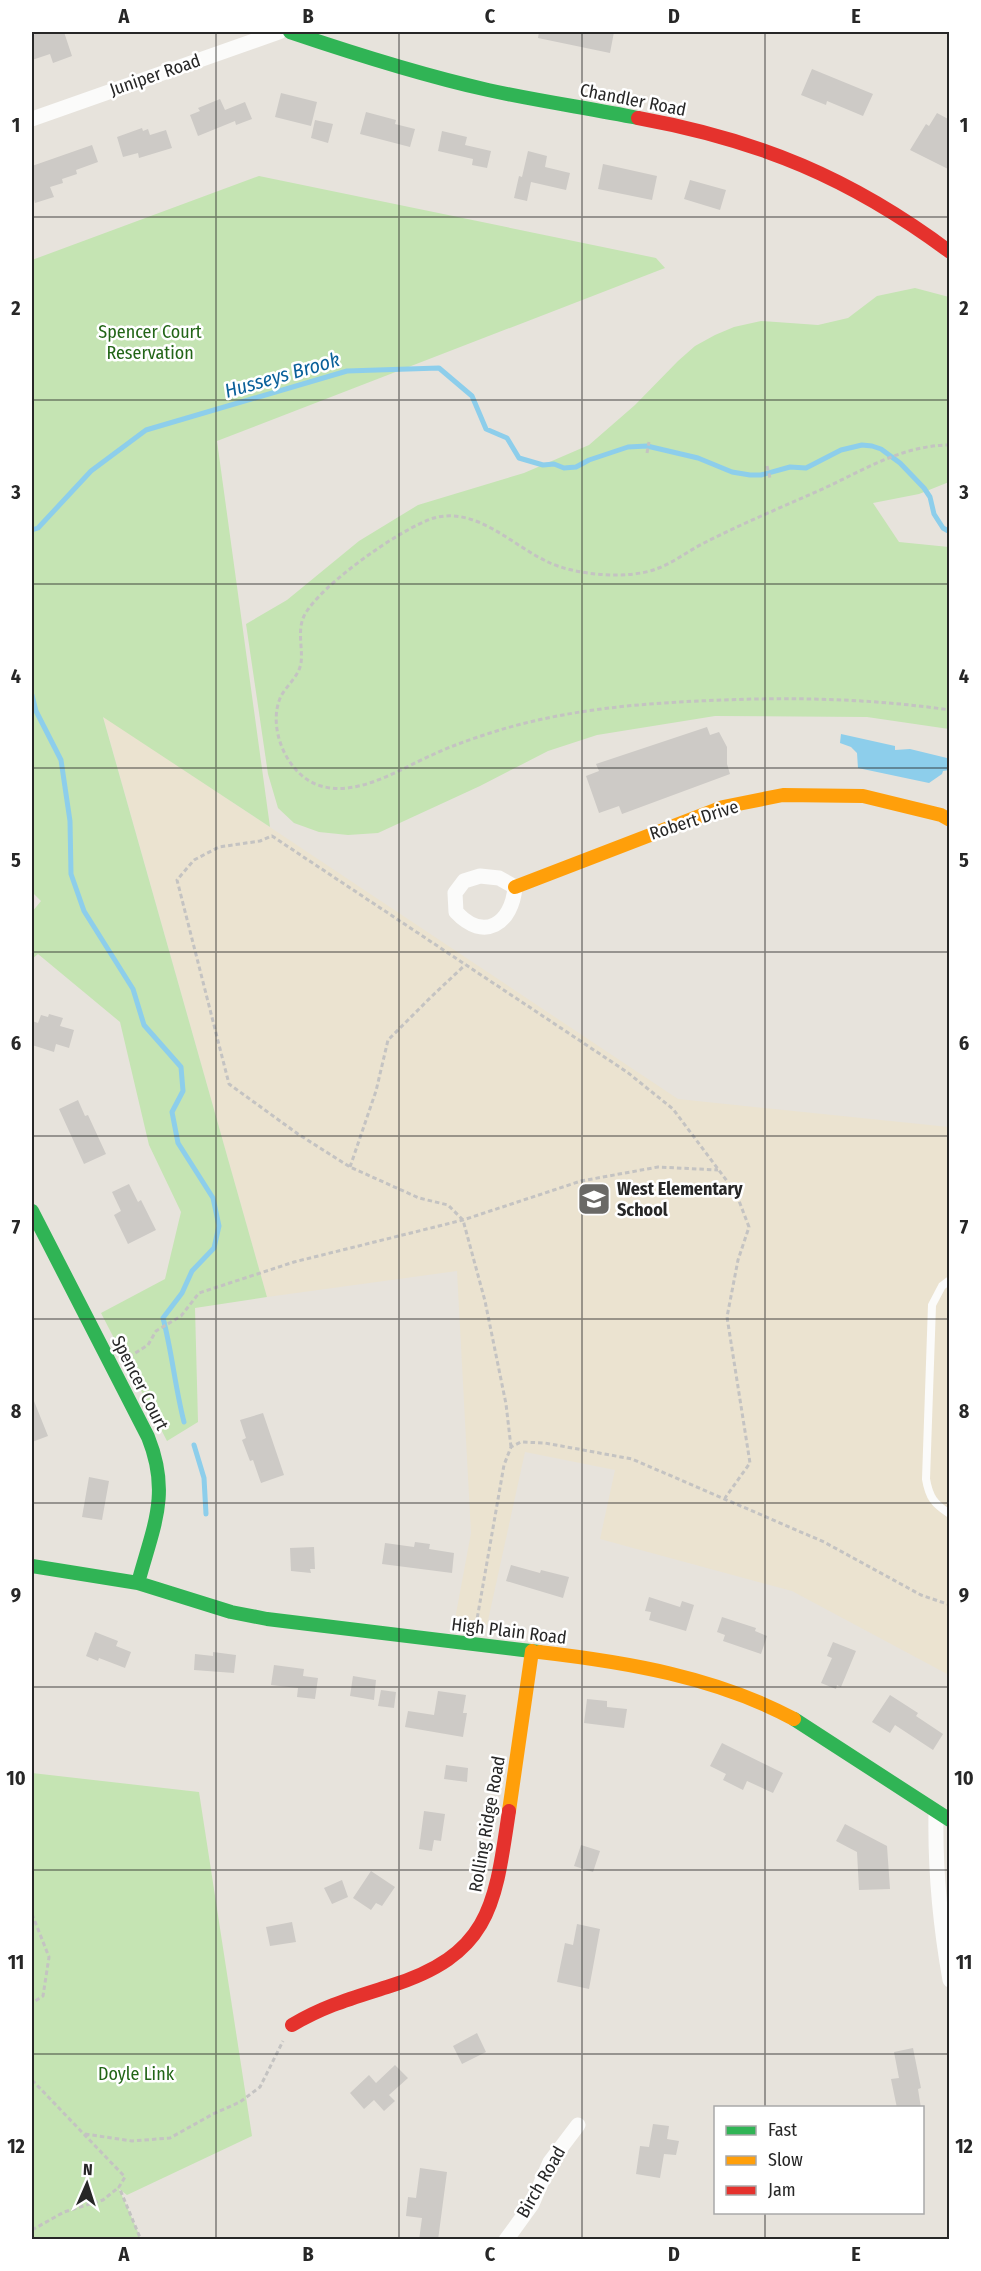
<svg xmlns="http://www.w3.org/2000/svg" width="981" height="2271" font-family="'Fira Sans Condensed',sans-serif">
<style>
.education{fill:#ebe3d0}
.green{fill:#c5e4b3}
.water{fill:#8dceeb}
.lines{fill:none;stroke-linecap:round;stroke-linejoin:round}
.stream{stroke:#8dceeb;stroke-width:5}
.building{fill:#cdcac6}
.path{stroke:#c4c3c2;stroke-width:3;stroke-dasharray:4.5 3;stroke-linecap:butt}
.lane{stroke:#fbfbfa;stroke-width:8}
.street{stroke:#fbfbfa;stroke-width:15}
.fast{stroke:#30b455;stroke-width:14}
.slow{stroke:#ff9f0a;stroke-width:14}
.jam{stroke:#e5322d;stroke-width:14}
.grid{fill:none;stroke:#272727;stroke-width:1.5;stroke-opacity:0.55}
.labels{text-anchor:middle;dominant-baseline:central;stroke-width:5;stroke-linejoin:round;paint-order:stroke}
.street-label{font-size:18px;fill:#272727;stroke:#fff}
.park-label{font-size:18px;fill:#226517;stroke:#fff}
.poi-label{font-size:18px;font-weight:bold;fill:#272727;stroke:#fff;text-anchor:start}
.water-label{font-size:20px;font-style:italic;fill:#09609a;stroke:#fff}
.neatline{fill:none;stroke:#272727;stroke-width:2}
.grid-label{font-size:20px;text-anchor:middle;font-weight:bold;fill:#272727}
</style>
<rect width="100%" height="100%" fill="#e7e3dc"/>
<path class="education" d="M 103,716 L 678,1099 L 949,1127 L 949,1675 L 792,1591 L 600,1539 L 615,1470 L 525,1452 L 487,1625 L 455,1619 L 471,1533 L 457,1271 L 267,1297 Z"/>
<path class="green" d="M 259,176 L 656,258 L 665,268 L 217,441 L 270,827 L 103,717 L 267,1297 L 195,1308 L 198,1422 L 167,1441 L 101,1313 L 165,1279 L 181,1212 L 149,1145 L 120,1022 L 38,954 L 32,959 L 32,912 L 41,901 L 32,892 L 32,260 Z
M 915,288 L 949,297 L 949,482 L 919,494 L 873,503 L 899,542 L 949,547 L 949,729 L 867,717 L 715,716 L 597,735 L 548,751 L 480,786 L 378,833 L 348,835 L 319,832 L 294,823 L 278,808 L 268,774 L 246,624 L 287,600 L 359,541 L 418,505 L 524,473 L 589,445 L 635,405 L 678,361 L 695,346 L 715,335 L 734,327 L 761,321 L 818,325 L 848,318 L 877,296 Z
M 32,1773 L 199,1792 L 252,2136 L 127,2195 L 119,2189 L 141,2239 L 32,2239 Z"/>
<path class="water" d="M 841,734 L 895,746 L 895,750 L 910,749 L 947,758 L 949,759 L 949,770 L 943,771 L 942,774 L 929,783 L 858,768 L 857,753 L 851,747 L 840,743 Z"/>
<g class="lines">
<path class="stream" d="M 32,530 L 38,528 L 91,471 L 146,430 L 347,371 L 439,368 L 472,396 L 486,429 L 507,438 L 519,458 L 543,465 L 554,464 L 564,468 L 576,467 L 589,460 L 628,447 L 647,446 L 698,458 L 732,472 L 750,475 L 761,475 L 790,467 L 806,468 L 841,450 L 862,445 L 872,446 L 881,449 L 900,463 L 924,488 L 930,497 L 934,514 L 943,528 L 950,532
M 32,695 L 36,711 L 61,760 L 70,821 L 71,874 L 84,911 L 133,989 L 144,1025 L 181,1067 L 183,1091 L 172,1112 L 178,1143 L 213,1198 L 219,1226 L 214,1248 L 192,1271 L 182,1293 L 163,1318 C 172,1352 175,1387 184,1422
M 194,1445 L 204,1478 L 206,1514"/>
</g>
<path class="building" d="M 42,32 L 64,32 L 72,56 L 53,63 L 50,54 L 32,60 L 32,35 Z
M 539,32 L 614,32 L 610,53 L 538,38 Z
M 812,69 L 873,94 L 863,116 L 827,101 L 826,105 L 801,95 Z
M 281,93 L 317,102 L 311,126 L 275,117 Z
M 220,99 L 225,110 L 245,102 L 252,119 L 236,125 L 235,121 L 198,136 L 190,115 L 200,111 L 198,108 Z
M 366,112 L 396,120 L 395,124 L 415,129 L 410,147 L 360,134 Z
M 937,113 L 950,120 L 950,170 L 910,150 L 926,124 L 929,126 Z
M 315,120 L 333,124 L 328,143 L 311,138 Z
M 142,128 L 143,131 L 148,129 L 150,135 L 166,130 L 172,148 L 139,158 L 138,153 L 123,157 L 117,137 Z
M 442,131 L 467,137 L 465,145 L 491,151 L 487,168 L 472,165 L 473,159 L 438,151 Z
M 92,145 L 98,162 L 76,170 L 77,174 L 62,179 L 63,183 L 50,187 L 54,197 L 35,203 L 32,192 L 32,166 Z
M 528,151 L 547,156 L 545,167 L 570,173 L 566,190 L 531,182 L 527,201 L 514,198 L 519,176 L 522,177 Z
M 603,164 L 657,176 L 652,200 L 598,189 Z
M 690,180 L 726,190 L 720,210 L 684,199 Z
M 707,727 L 710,735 L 719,732 L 727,747 L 727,764 L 730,774 L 622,814 L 619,806 L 599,813 L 586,776 L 599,771 L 596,764 Z
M 49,1014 L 63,1018 L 60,1026 L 74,1030 L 69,1048 L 56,1044 L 54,1052 L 32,1045 L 32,1021 L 38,1023 L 41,1015 L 48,1017 Z
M 78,1100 L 85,1116 L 88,1115 L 106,1154 L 84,1164 L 59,1109 Z
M 129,1184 L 138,1202 L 141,1200 L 156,1230 L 128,1244 L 114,1215 L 121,1211 L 112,1192 Z
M 32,1396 L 48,1436 L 32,1442 Z
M 263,1413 L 284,1475 L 261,1483 L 253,1460 L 250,1461 L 242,1440 L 246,1438 L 240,1420 Z
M 89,1477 L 109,1481 L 102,1520 L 82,1517 Z
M 415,1542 L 430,1544 L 429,1549 L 454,1553 L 452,1573 L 382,1564 L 385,1543 L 414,1547 Z
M 314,1547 L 315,1569 L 310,1569 L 311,1573 L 291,1571 L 290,1548 Z
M 511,1565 L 540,1573 L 541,1570 L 569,1577 L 563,1598 L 506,1581 Z
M 649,1597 L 680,1607 L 682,1601 L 694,1605 L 686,1631 L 649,1620 L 651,1612 L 645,1611 Z
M 722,1617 L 756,1628 L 755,1631 L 767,1636 L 761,1654 L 723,1641 L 725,1635 L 717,1632 Z
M 95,1632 L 118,1641 L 116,1646 L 131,1652 L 125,1668 L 99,1658 L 98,1661 L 86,1656 Z
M 833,1642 L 856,1651 L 841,1687 L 837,1685 L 836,1689 L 821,1683 L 832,1658 L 827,1656 Z
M 213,1652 L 236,1655 L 234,1673 L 194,1670 L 195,1654 L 213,1656 Z
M 274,1665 L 304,1669 L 303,1676 L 318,1678 L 315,1699 L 297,1697 L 298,1688 L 271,1685 Z
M 353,1676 L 376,1680 L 374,1700 L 350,1696 Z
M 381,1690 L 396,1692 L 394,1708 L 378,1706 Z
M 438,1691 L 466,1695 L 463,1713 L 467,1713 L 463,1737 L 405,1727 L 408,1711 L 434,1715 Z
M 890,1695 L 918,1713 L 916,1716 L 943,1734 L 933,1750 L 895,1725 L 890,1733 L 872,1722 Z
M 587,1699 L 607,1701 L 607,1707 L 627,1709 L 624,1728 L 584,1723 Z
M 722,1743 L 783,1773 L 773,1793 L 747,1781 L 743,1790 L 723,1780 L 726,1774 L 710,1766 Z
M 446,1765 L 468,1768 L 467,1782 L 444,1779 Z
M 424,1811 L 445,1814 L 441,1841 L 434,1840 L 432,1851 L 419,1849 Z
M 845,1824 L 887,1846 L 890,1889 L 859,1890 L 857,1852 L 836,1841 Z
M 581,1845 L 600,1851 L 593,1872 L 574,1866 Z
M 371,1871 L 395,1887 L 382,1906 L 376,1903 L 371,1910 L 353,1898 Z
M 342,1880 L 348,1897 L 332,1904 L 324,1888 Z
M 292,1922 L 296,1942 L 270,1946 L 266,1927 Z
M 577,1924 L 600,1929 L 589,1989 L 557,1982 L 565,1943 L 573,1945 Z
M 477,2033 L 486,2052 L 462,2064 L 453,2046 Z
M 913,2048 L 921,2088 L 918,2089 L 921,2108 L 897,2108 L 891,2079 L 899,2078 L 894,2052 Z
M 395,2065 L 408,2078 L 389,2095 L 395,2101 L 384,2111 L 374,2100 L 364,2109 L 350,2093 L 369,2075 L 376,2083 Z
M 653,2124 L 669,2126 L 667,2139 L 679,2141 L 676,2155 L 664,2154 L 660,2178 L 636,2174 L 640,2146 L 649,2147 Z
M 420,2168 L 447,2172 L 438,2240 L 419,2240 L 422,2218 L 406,2216 L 408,2197 L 416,2198 Z"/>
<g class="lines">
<path class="path" d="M 950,445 C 901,445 861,472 818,491 C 780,508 741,524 704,543 C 688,551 673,563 656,569 C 627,580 575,575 548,562 C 513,546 476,506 434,518 C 401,528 319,586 304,616 C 297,631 303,648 301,663 C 299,676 287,685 281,696 C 266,728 288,777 321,786 C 358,797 400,769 432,755 C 449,747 466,741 484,735 C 562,709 641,703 723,700 C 799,697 874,699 950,710
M 647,453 L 649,442
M 767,466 L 770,478
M 350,1167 L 376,1091 L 388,1040 L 431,997 L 465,965
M 129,1357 L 148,1345 L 156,1331 L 181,1316 L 199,1293 L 294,1262 L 463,1220 L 581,1181 L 658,1167 L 718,1170
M 511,1447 L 506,1404 L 485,1301 L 463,1220 L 448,1205 L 419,1198 L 350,1167 L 298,1134 L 229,1084 L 177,880 L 194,860 L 219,847 L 260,841 L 272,836 L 627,1072 L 673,1109 L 736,1193 L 749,1227 L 738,1260 L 727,1317 L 750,1463 L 725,1498
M 476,1625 L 504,1465 L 511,1447 L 521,1442 L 545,1443 L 632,1459 L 824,1542 L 921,1595 L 950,1605
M 32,1914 L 49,1957 L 43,1996 L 32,2003
M 32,2080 L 125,2177 L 119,2187 L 141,2240
M 85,2134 L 132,2141 L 170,2138 L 213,2114 L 240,2102 L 260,2087 L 283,2041
M 32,2230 L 64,2212 L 103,2200 L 119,2187"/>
<path class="lane" d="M 950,1280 L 942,1286 L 932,1305 L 926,1479 C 929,1497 934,1504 950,1514"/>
<path class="street" d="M 32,119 L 279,32
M 480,876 L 499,878 L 515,887 C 512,924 484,942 456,912 L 455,893 L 464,881 Z
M 936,1813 C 935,1870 940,1924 950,1980
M 506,2240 L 532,2204 L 550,2162 L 578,2125"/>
<path class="fast" d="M 290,32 C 355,54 421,75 488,90 C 538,101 588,108 638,118
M 32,1211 L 148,1437 C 171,1494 153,1527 138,1583
M 32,1566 L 138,1583 L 231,1612 L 267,1619 L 539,1652
M 794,1719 L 950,1820"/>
<path class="slow" d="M 515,887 L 723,807 L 783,795 L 863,796 L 941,815 L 950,820
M 539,1652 C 626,1662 716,1677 794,1719
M 509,1811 L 532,1651"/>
<path class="jam" d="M 638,118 C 759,140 851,178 950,252
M 292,2025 C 326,2005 353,1998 390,1986 C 491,1954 495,1905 509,1811"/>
</g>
<path class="grid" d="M 216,32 L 216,2240M 399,32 L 399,2240M 582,32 L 582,2240M 765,32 L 765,2108M 32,217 L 950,217M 32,400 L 950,400M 32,584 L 950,584M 32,768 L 950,768M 32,952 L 950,952M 32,1136 L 950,1136M 32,1319 L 950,1319M 32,1503 L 950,1503M 32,1687 L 950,1687M 32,1870 L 950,1870M 32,2054 L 950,2054M 765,2212 L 765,2240"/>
<defs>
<g id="school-square" transform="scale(1.725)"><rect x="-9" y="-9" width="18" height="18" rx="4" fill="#6a6966" stroke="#fff"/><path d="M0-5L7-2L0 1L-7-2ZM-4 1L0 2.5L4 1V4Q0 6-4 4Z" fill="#fff"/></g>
</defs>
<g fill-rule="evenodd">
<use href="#school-square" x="594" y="1199"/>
</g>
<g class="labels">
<g class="street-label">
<text transform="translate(155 75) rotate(-19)">Juniper Road</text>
<text transform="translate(633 100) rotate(11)">Chandler Road</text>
<text transform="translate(694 820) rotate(-18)">Robert Drive</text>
<text transform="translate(140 1383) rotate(63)">Spencer Court</text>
<text transform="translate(509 1631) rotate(7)">High Plain Road</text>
<text transform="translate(487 1824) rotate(-80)">Rolling Ridge Road</text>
<text transform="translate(541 2182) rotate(-60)">Birch Road</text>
</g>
<g class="park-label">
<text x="150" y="332">Spencer Court<tspan x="150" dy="21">Reservation</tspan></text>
<text x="136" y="2074">Doyle Link</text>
</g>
<g class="poi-label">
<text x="617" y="1189">West Elementary<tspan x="617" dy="21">School</tspan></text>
</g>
<g class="water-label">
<text transform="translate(282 375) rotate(-16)">Husseys Brook</text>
</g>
</g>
<rect width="981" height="2271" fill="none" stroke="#ffffff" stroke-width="66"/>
<rect x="714" y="2106" width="210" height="108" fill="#ffffff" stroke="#a9a9a9" stroke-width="1.5"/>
<rect x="726" y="2126" width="30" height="9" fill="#30b455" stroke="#a9a9a9" stroke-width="1.5"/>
<text x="768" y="2136" font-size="18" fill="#272727">Fast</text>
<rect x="726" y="2156" width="30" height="9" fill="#ff9f0a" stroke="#a9a9a9" stroke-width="1.5"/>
<text x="768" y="2166" font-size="18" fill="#272727">Slow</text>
<rect x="726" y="2186" width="30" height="9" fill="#e5322d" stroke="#a9a9a9" stroke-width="1.5"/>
<text x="768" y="2196" font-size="18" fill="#272727">Jam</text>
<g transform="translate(87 2184) rotate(3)" stroke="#ffffff" stroke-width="4.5" paint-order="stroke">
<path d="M0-4.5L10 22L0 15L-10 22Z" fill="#272727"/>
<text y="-9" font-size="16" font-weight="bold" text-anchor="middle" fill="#272727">N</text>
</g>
<rect x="33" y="33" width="915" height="2205" class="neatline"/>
<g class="grid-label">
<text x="124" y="23">A</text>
<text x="308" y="23">B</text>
<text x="490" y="23">C</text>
<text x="674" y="23">D</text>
<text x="856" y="23">E</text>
<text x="16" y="132">1</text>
<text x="964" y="132">1</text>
<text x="16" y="315">2</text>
<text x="964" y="315">2</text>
<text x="16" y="499">3</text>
<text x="964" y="499">3</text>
<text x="16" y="683">4</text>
<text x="964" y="683">4</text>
<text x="16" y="867">5</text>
<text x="964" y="867">5</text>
<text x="16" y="1050">6</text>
<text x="964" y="1050">6</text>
<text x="16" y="1234">7</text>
<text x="964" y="1234">7</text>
<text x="16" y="1418">8</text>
<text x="964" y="1418">8</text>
<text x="16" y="1602">9</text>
<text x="964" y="1602">9</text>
<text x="16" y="1785">10</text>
<text x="964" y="1785">10</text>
<text x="16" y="1969">11</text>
<text x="964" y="1969">11</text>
<text x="16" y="2153">12</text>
<text x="964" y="2153">12</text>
<text x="124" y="2261">A</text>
<text x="308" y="2261">B</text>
<text x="490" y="2261">C</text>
<text x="674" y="2261">D</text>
<text x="856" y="2261">E</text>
</g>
</svg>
